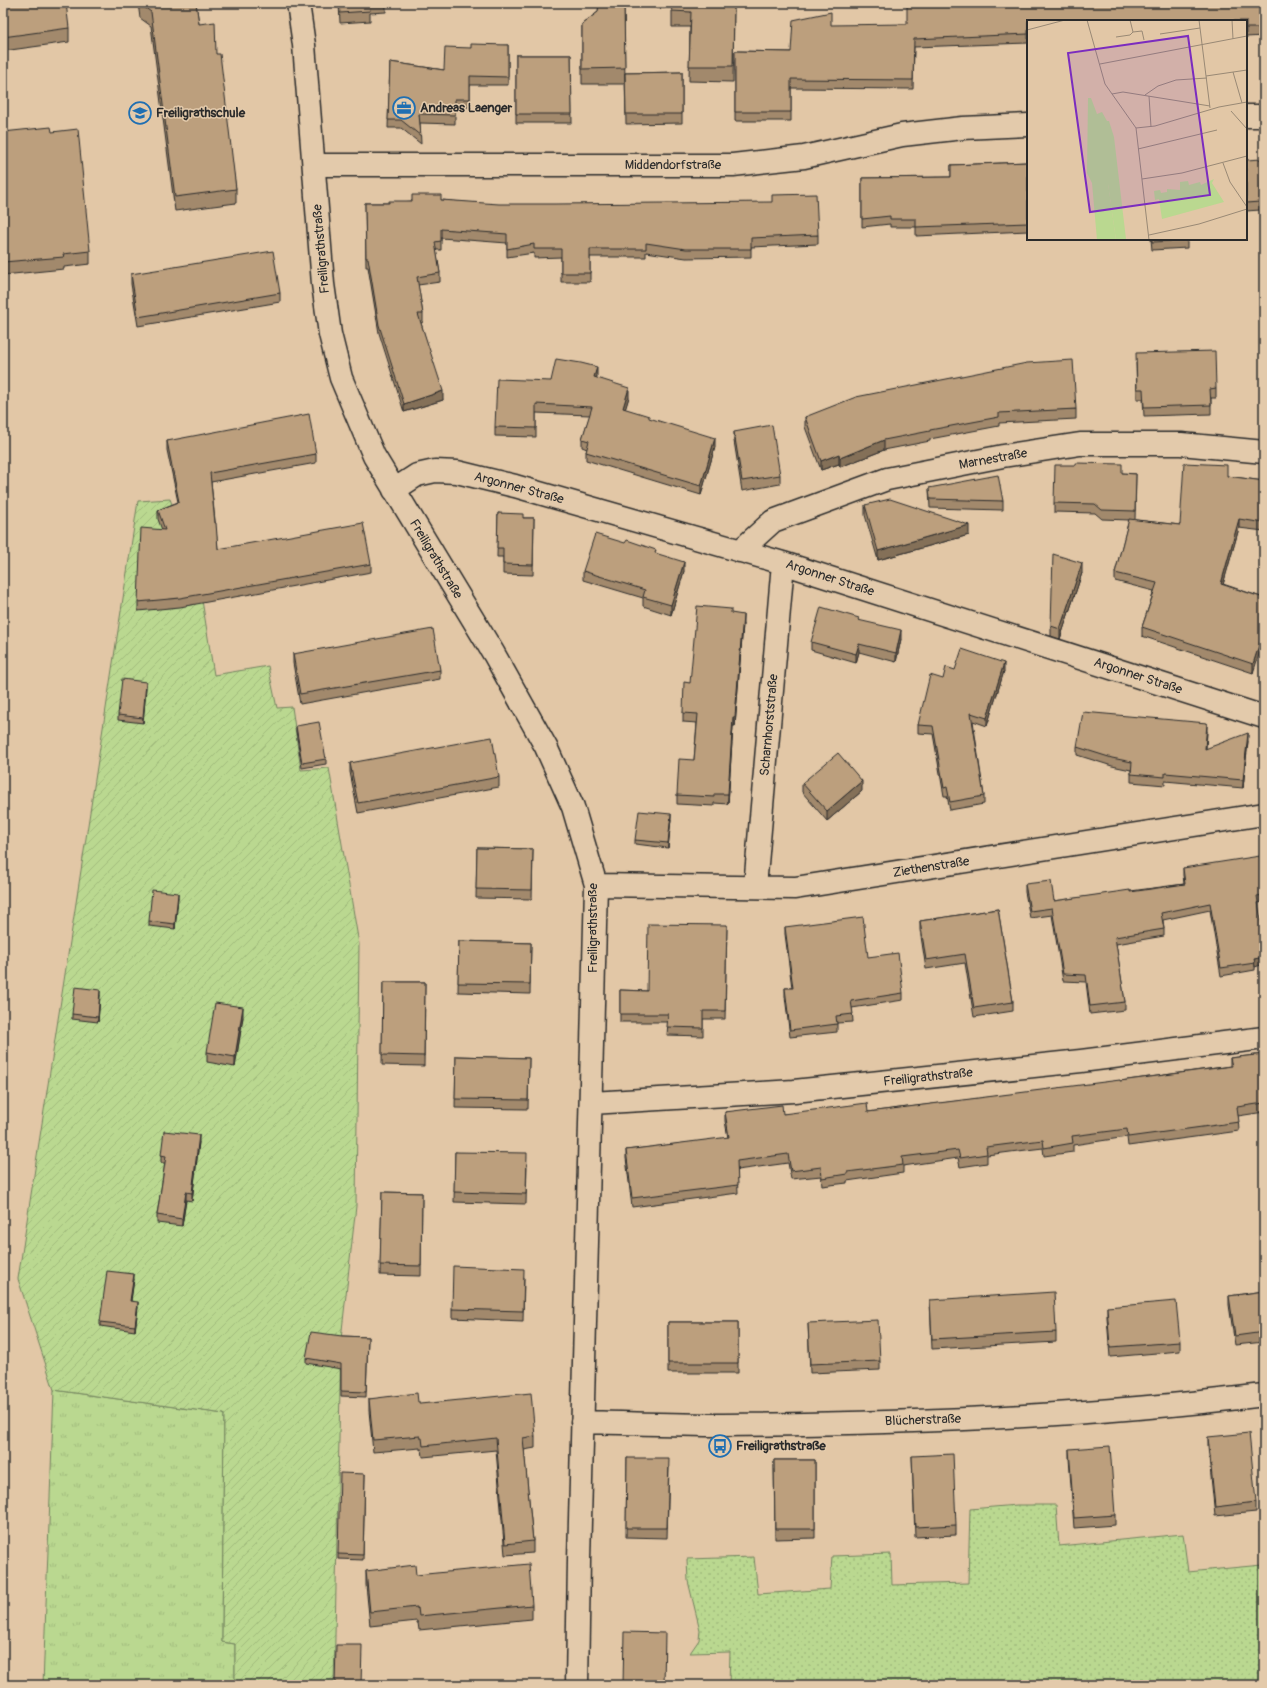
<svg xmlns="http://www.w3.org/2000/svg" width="1267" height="1688" font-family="Pangolin,sans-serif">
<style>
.grass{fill:url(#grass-tufts);stroke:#72825e}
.park{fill:url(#park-dots);stroke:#72825e}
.garden{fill:url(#garden-furrows);stroke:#72825e}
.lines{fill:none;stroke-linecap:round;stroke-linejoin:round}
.street-casing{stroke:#2b2b2b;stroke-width:25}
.street{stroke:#e3caab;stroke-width:22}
.wall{fill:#a2896c;stroke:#2b2b2b}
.shaded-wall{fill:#846f58;stroke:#2b2b2b}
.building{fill:#bc9f7d;stroke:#2b2b2b}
.labels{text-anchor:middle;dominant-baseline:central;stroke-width:3;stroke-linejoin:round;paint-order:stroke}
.poi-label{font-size:13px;font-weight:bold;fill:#2b2b2b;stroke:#e3caab;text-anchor:start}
.street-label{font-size:13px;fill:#2b2b2b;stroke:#e3caab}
.inset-road{fill:none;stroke:#998975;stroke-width:1}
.view{fill:#7b2cbf;fill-opacity:0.15;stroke:#7b2cbf;stroke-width:2}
.inset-edge{fill:none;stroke:#2b2b2b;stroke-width:2}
</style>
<defs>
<pattern id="grass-tufts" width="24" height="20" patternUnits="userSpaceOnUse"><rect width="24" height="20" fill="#bad890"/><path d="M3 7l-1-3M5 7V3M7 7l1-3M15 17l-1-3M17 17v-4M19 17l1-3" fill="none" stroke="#a0ba7c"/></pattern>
<pattern id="park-dots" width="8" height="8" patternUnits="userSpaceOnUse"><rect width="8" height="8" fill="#bad890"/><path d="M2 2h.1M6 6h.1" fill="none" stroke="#a0ba7c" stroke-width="1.8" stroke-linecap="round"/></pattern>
<pattern id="garden-furrows" width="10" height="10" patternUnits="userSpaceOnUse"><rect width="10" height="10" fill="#bad890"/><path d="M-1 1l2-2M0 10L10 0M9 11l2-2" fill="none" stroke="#a0ba7c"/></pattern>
</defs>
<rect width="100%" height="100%" fill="#e2c7a6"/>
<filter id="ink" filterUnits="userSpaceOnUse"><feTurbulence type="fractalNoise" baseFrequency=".025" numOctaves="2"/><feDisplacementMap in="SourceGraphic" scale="8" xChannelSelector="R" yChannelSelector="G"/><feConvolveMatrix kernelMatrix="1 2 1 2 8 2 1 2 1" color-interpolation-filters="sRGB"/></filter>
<g filter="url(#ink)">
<path class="grass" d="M 54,1390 L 224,1414 L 222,1642 L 235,1644 L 235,1685 L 43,1685 Z"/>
<path class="park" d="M 1017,1505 L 1056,1505 L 1059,1546 L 1183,1534 L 1188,1572 L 1262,1565 L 1260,1529 L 1264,1528 L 1264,1685 L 729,1685 L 730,1652 L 690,1653 L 699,1640 L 700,1630 L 688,1581 L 687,1559 L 754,1557 L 758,1594 L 830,1589 L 832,1556 L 891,1554 L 892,1585 L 968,1583 L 970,1509 Z"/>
<path class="garden" d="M 170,499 L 197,569 L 214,675 L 268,666 L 277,708 L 292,707 L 301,770 L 329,768 L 359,944 L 356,1206 L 341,1339 L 334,1685 L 235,1685 L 235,1644 L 222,1642 L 224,1414 L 54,1390 L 18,1279 L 138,501 Z"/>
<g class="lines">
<g class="street-casing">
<path id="street" d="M 298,3 L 304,45 L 323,284 L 330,334 L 341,378 L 374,456 L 494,654 L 546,747 L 573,807 L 596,885 L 579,1560 L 577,1685
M 1246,116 L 1264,116
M 315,165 L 733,165 L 804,157 L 902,135 L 963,128 L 1028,125
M 394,490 L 417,475 L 435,471 L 457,472 L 515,486 L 783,563 L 1264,717
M 740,551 L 773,521 L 887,479 L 1003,456 L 1080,444 L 1181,444 L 1264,452
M 596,885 L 795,888 L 1264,814
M 755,887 L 783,563
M 591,1103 L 794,1091 L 1081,1061 L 1264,1038
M 582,1422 C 629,1423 676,1425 723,1425 C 903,1424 1084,1417 1264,1395"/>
</g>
<use href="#street" class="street"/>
</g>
<path class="wall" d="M 3,3 L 69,28 L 69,42 L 3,51 Z
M 138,3 L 196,3 L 199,24 L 216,54 L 236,189 L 236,203 L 175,211 L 151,26 L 140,18 Z
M 339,3 L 386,3 L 386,12 L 370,13 L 370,21 L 340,23 Z
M 599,3 L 734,3 L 733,82 L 689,81 L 690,27 L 672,27 L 672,8 L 624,7 L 625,84 L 582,84 L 582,24 L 598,12 Z
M 1264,3 L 1264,36 L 1246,37 L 1246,21 L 1028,21 L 1028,43 L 914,47 L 913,89 L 791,88 L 791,121 L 735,121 L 735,51 L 791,52 L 907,24 Z
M 508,45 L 508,85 L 470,85 L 470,107 L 455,107 L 455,124 L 420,123 L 421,144 L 401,128 L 388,128 L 390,62 L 444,70 L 471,48 Z
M 516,55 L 571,55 L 572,123 L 516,123 Z
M 682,72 L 682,123 L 626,124 L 625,73 Z
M 3,132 L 52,132 L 90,251 L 90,264 L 64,267 L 64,269 L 3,275 Z
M 1246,160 L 1262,168 L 1260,210 L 1246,211 Z
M 1028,162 L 1028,231 L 916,236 L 916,227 L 890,227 L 890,224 L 862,227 L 862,178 L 951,177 L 951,165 Z
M 441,200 L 818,235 L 818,244 L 751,247 L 751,257 L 686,258 L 646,252 L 646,257 L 590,257 L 590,282 L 561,282 L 561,257 L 534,258 L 534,253 L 507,257 L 507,243 L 441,238 L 441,250 L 436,250 L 440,273 L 440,282 L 418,285 L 423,314 L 423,322 L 421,323 L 443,400 L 404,412 L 379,333 L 368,267 L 366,267 L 365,203 L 389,203 L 412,201 Z
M 1151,239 L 1187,239 L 1187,248 L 1152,250 Z
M 131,274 L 280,293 L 280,302 L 138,326 L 131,284 Z
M 1136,363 L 1216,388 L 1216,398 L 1211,398 L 1211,414 L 1144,416 L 1143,399 L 1137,399 Z
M 597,376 L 596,378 L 629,397 L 625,409 L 649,419 L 715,447 L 701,495 L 586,460 L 586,452 L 587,449 L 582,447 L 582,439 L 590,415 L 536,413 L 536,437 L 495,436 L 495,427 L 551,381 Z
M 1076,409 L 1076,419 L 999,423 L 999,426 L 930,439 L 930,441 L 884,450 L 840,467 L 839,464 L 821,470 L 805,427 L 805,417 Z
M 734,432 L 780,475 L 780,484 L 742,491 L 734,441 Z
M 167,441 L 316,454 L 316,463 L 211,482 L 218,549 L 371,564 L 371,572 L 180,607 L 138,611 L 138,602 L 162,530 L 158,519 L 158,510 L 178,502 L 167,450 Z
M 1122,473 L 1136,474 L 1135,520 L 1180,525 L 1227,476 L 1264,481 L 1264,531 L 1239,528 L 1223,584 L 1264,598 L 1253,673 L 1142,636 L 1142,627 L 1154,591 L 1115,581 L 1115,573 L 1129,520 L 1102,519 L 1095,513 L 1054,512 L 1054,503 Z
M 929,488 L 1003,501 L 1003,510 L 930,508 Z
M 865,505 L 969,535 L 878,560 L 865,515 Z
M 498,513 L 523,518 L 534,518 L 533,575 L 503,574 L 503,557 L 497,557 Z
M 656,553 L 684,571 L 671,615 L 643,606 L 643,598 L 583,580 L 583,571 Z
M 1082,573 L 1060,639 L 1051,636 L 1051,626 Z
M 731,614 L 743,624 L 735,726 L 733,726 L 728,804 L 714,803 L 714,806 L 677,804 L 677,795 L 694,760 L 697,723 L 683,722 L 683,713 L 690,683 Z
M 859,621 L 901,639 L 896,662 L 859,652 L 856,663 L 811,650 L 811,642 Z
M 293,654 L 440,670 L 440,679 L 300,704 L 293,663 Z
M 955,670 L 1004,671 L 987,726 L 973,721 L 984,796 L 984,804 L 950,810 L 947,796 L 944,796 L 933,734 L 918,733 L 918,725 L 943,679 Z
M 146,687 L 143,723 L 118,720 L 118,715 Z
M 296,726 L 326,759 L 326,764 L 302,768 L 296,731 Z
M 1207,731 L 1206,749 L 1248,741 L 1243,788 L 1165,781 L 1165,785 L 1131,782 L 1131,770 L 1112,766 L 1077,755 L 1077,747 Z
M 350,763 L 499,777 L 499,787 L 358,813 L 350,772 Z
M 802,783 L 862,791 L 827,821 L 802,792 Z
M 671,819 L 668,848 L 635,844 L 635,840 Z
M 477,848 L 533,849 L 532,899 L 476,898 Z
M 1183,868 L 1264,882 L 1264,902 L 1258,903 L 1255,970 L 1221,976 L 1210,910 L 1163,920 L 1164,929 L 1164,936 L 1116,944 L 1125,1002 L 1125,1010 L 1090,1014 L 1086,982 L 1063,981 L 1052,915 L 1030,918 L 1025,892 L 1025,884 L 1054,901 L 1184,884 L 1183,875 Z
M 178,897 L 175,929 L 149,926 L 149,921 Z
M 998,909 L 1013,1002 L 1013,1011 L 974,1017 L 965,963 L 926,969 L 920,930 L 920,921 Z
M 727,925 L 725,1019 L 703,1019 L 703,1036 L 667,1035 L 668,1022 L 620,1022 L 620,990 L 647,991 Z
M 785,927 L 868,957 L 903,993 L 903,1000 L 852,1008 L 853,1022 L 837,1023 L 837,1032 L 790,1037 L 785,996 L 785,988 L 792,988 L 785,934 Z
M 459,941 L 531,943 L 530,994 L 458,992 Z
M 383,982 L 425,982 L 424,1066 L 382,1065 Z
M 100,995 L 98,1022 L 72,1019 L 72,1014 Z
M 243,1017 L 235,1067 L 207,1062 L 207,1052 Z
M 1264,1054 L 1264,1112 L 1238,1116 L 1239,1131 L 1128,1146 L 1127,1137 L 1073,1145 L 1073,1152 L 1044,1156 L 1043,1148 L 1018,1151 L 987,1155 L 987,1163 L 960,1167 L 958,1158 L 903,1166 L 903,1173 L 847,1181 L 847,1183 L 822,1186 L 821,1176 L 791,1179 L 788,1163 L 737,1170 L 738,1193 L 632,1207 L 626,1158 L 626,1150 L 728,1138 L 725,1121 L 725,1112 L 783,1114 L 868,1112 L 1120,1081 L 1230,1066 L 1230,1058 Z
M 456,1056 L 529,1058 L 528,1109 L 455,1108 Z
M 199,1142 L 192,1201 L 186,1200 L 182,1226 L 157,1223 L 157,1215 L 165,1163 L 161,1163 L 161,1155 Z
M 455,1152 L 527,1163 L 526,1204 L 454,1202 Z
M 382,1192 L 422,1193 L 421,1276 L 380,1275 Z
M 524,1278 L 523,1321 L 452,1318 L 452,1309 Z
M 134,1279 L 131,1301 L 138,1307 L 135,1331 L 100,1326 L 100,1322 Z
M 1264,1291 L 1264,1342 L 1235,1345 L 1229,1305 L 1229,1296 Z
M 930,1300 L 1056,1332 L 1056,1342 L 932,1349 Z
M 1107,1307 L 1180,1342 L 1180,1351 L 1110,1357 L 1107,1317 Z
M 668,1322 L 738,1322 L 738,1373 L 668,1373 Z
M 808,1323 L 880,1361 L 880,1370 L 810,1373 Z
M 342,1336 L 368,1337 L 366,1397 L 341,1396 L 341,1369 L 306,1363 L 306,1358 Z
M 369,1399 L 418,1402 L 420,1404 L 535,1436 L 535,1448 L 524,1450 L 533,1541 L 533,1553 L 505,1555 L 496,1450 L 423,1457 L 422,1449 L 420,1450 L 420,1448 L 373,1452 L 369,1411 Z
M 1208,1437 L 1256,1502 L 1256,1512 L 1215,1516 L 1208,1447 Z
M 1069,1449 L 1115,1515 L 1115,1525 L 1074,1528 L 1069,1458 Z
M 912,1456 L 956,1525 L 956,1535 L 915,1537 Z
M 627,1458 L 669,1468 L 667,1538 L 626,1537 Z
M 774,1460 L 815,1460 L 815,1538 L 775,1539 Z
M 365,1474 L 363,1560 L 338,1559 L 338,1554 Z
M 366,1571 L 416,1575 L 532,1605 L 532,1619 L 419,1630 L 418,1623 L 417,1623 L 417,1621 L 370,1626 L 366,1585 Z"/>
<path class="shaded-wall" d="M 1262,159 L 1262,168 L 1260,210 L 1260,202 Z
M 597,367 L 597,376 L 594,386 L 594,377 Z
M 629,388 L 629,397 L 623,417 L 623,408 Z
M 443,391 L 443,400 L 404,412 L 404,404 Z
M 715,438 L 715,447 L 701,495 L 701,486 Z
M 884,440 L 884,450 L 840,467 L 840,458 Z
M 839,454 L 839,464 L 821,470 L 821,461 Z
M 1239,519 L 1239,528 L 1221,592 L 1221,584 Z
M 969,525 L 969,535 L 878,560 L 878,551 Z
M 684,562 L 684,571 L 671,615 L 671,605 Z
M 1082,563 L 1082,573 L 1060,639 L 1060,629 Z
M 743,615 L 743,624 L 735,726 L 735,717 Z
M 901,630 L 901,639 L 896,662 L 896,653 Z
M 1264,630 L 1264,639 L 1253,673 L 1253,664 Z
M 859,644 L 859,652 L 856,663 L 856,654 Z
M 1004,663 L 1004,671 L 987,726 L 987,718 Z
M 146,682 L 146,687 L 143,723 L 143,718 Z
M 733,717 L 733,726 L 728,804 L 728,794 Z
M 1207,723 L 1207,731 L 1205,757 L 1205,749 Z
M 1248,733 L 1248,741 L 1243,788 L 1243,780 Z
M 862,781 L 862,791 L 827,821 L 827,811 Z
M 671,814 L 671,819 L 668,848 L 668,843 Z
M 178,893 L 178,897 L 175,929 L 175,924 Z
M 1264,957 L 1264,964 L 1255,967 L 1254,959 Z
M 100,990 L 100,995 L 98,1022 L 98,1017 Z
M 243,1007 L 243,1017 L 235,1067 L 235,1057 Z
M 199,1135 L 199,1142 L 192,1201 L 192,1193 Z
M 186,1192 L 186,1200 L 182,1226 L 182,1219 Z
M 134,1274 L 134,1279 L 130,1306 L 130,1301 Z
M 138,1302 L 138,1307 L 135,1331 L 135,1326 Z"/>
<path class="building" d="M 3,3 L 66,3 L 69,28 L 3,37 Z
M 140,3 L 196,3 L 199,24 L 215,22 L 216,54 L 220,54 L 236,189 L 175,197 L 151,12 L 140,4 Z
M 339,3 L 375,3 L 369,3 L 370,11 L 340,13 Z
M 599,3 L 624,3 L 625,68 L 582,69 L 582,24 L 598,12 Z
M 672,3 L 734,3 L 733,66 L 689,66 L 691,12 L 672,11 Z
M 907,3 L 1264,3 L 1264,28 L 1246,28 L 1246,21 L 1028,21 L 1028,34 L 914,39 L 913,80 L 791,79 L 791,112 L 735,112 L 735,51 L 791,52 L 793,20 L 831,12 L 831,25 L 907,24 Z
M 471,44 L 508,45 L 508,77 L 470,76 L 470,99 L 455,99 L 455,115 L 419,114 L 421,136 L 401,120 L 388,120 L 390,62 L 444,70 L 445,47 L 471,48 Z
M 516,55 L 571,55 L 572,114 L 516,114 Z
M 682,72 L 682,114 L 626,114 L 625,73 Z
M 51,127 L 52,132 L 78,129 L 90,251 L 63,254 L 64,257 L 3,262 L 3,132 Z
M 1262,159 L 1260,202 L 1246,203 L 1246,160 Z
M 1028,162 L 1028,223 L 916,227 L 916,219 L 890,219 L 890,216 L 862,219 L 862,178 L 951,177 L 951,165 Z
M 816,194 L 818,235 L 751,238 L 751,249 L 686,249 L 646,243 L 646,249 L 590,249 L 590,273 L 561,273 L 561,249 L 534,249 L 534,244 L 507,249 L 507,234 L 441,229 L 441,241 L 435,242 L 440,273 L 417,277 L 423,314 L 418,314 L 443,391 L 404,404 L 379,325 L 368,258 L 366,258 L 365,203 L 389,203 L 389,201 L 412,201 L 412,195 L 441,195 L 441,200 L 499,204 L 555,204 L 772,202 L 772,195 Z
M 1152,239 L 1187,239 L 1187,240 L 1152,242 Z
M 273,251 L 280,293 L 138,317 L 131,274 Z
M 1215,351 L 1216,388 L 1210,389 L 1211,405 L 1144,407 L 1143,389 L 1137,389 L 1136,353 Z
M 556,359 L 581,363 L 597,367 L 594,377 L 629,388 L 623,408 L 649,416 L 649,418 L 715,438 L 701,486 L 586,452 L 589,441 L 582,439 L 592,407 L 536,404 L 536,428 L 495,427 L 497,379 L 551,381 Z
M 1073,360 L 1076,409 L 999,413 L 999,417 L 930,430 L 930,431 L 884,440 L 840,458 L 839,454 L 821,461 L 805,417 L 856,397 L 1027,363 Z
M 309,414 L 316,454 L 210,473 L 215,523 L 216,523 L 218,549 L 363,523 L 371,564 L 180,598 L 138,602 L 141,528 L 165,530 L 158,510 L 179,502 L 167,441 Z
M 772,425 L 780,475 L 742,481 L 734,432 Z
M 1076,463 L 1122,464 L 1122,473 L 1136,474 L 1135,511 L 1102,510 L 1095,504 L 1054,503 L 1055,465 L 1076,465 Z
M 1184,463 L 1227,465 L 1227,476 L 1264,481 L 1264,523 L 1239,519 L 1221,584 L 1264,598 L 1264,630 L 1253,664 L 1142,627 L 1157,583 L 1115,573 L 1129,519 L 1180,525 Z
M 998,475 L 1003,501 L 930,499 L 929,488 Z
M 890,499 L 969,525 L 878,551 L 865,505 Z
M 498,513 L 523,514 L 523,518 L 534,518 L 533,565 L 503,564 L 503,548 L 497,548 Z
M 595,534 L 625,543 L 627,540 L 656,550 L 655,553 L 684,562 L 671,605 L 643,597 L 645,590 L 583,571 Z
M 1053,554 L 1082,563 L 1060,629 L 1051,626 Z
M 697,606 L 731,609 L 731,613 L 743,615 L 735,717 L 733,717 L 728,794 L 714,794 L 714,797 L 677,795 L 679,759 L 694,760 L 698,714 L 683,713 L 684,682 L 690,683 Z
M 821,607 L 859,618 L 858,620 L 901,630 L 896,653 L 859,644 L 856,654 L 811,642 Z
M 433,629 L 440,670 L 300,694 L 293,654 Z
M 962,649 L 1004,663 L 987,718 L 971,713 L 984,796 L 950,802 L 947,787 L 944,788 L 933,726 L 918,725 L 930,675 L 943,679 L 946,667 L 955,670 Z
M 122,679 L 146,682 L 143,718 L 118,715 Z
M 1083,712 L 1207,723 L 1205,749 L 1248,733 L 1243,780 L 1165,773 L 1165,777 L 1131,774 L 1132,762 L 1112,758 L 1077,747 Z
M 319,722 L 326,759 L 302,763 L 296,726 Z
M 492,737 L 499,777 L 358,803 L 350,763 Z
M 838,753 L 862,781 L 827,811 L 802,783 Z
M 639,811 L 671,814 L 668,843 L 635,840 Z
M 477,848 L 533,849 L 532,890 L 476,889 Z
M 1260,856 L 1264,882 L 1264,895 L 1257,896 L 1264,940 L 1264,957 L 1254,959 L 1255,963 L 1221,968 L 1210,903 L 1161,913 L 1164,929 L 1115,937 L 1125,1002 L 1090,1006 L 1086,975 L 1063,974 L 1052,908 L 1030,911 L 1025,884 L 1051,881 L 1054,901 L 1130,890 L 1130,892 L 1185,884 L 1183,868 Z
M 152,890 L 178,893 L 175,924 L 149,921 Z
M 998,909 L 1013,1002 L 974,1008 L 965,954 L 926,960 L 920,921 Z
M 863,917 L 868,957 L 898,953 L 903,993 L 851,1001 L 853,1014 L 836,1016 L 837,1024 L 790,1030 L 785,988 L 793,988 L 785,927 Z
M 648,924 L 727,925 L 725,1011 L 703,1011 L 703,1028 L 667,1027 L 668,1014 L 620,1014 L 620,990 L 647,991 Z
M 459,941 L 531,943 L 530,984 L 458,983 Z
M 383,982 L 425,982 L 424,1056 L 382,1055 Z
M 75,987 L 100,990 L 98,1017 L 72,1014 Z
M 215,1003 L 243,1007 L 235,1057 L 207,1052 Z
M 1264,1054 L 1264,1103 L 1237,1107 L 1239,1122 L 1128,1137 L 1127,1129 L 1072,1136 L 1073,1143 L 1044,1148 L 1043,1140 L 1018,1143 L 986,1147 L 987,1154 L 960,1158 L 958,1150 L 902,1157 L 903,1165 L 847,1172 L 847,1174 L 822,1178 L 821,1167 L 791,1171 L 788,1154 L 737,1161 L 738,1185 L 632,1198 L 626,1150 L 729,1137 L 725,1112 L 782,1105 L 783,1114 L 867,1103 L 868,1112 L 1120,1080 L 1120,1081 L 1232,1066 L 1230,1058 Z
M 456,1056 L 529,1058 L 528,1100 L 455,1099 Z
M 164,1131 L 199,1135 L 192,1193 L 186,1192 L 182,1219 L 157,1215 L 166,1156 L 161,1155 Z
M 455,1152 L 527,1153 L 526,1194 L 454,1192 Z
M 382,1192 L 422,1193 L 421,1266 L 380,1265 Z
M 453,1266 L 524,1269 L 523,1311 L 452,1309 Z
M 107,1271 L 134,1274 L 130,1301 L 138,1302 L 135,1326 L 100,1322 Z
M 1264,1291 L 1264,1332 L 1235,1336 L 1229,1296 Z
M 1054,1292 L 1056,1332 L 932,1339 L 930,1300 Z
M 1176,1301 L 1180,1342 L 1110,1347 L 1107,1307 Z
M 878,1320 L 880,1361 L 810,1364 L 808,1323 Z
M 668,1322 L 738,1322 L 738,1363 L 668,1363 Z
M 311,1332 L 342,1336 L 368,1337 L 366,1392 L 341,1391 L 341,1364 L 306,1358 Z
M 417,1393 L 418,1402 L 420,1402 L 420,1404 L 531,1393 L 535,1436 L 523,1438 L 533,1541 L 505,1544 L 496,1438 L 423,1446 L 422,1438 L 420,1438 L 420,1436 L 373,1440 L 369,1399 Z
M 1249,1433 L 1256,1502 L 1215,1507 L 1208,1437 Z
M 1110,1446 L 1115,1515 L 1074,1518 L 1069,1449 Z
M 953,1454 L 956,1525 L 915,1527 L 912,1456 Z
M 627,1458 L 669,1458 L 667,1528 L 626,1528 Z
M 774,1460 L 815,1460 L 815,1529 L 775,1529 Z
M 340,1473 L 365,1474 L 363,1555 L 338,1554 Z
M 529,1564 L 532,1605 L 419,1616 L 418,1608 L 417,1609 L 417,1607 L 370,1612 L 366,1571 L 415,1565 L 416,1575 Z
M 624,1632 L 665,1633 L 664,1685 L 623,1685 Z
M 336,1645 L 362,1645 L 361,1685 L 335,1685 Z"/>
</g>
<defs>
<g id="office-ring" transform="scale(1.15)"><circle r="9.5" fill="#e3caab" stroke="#1f6fb2" stroke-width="1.5"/><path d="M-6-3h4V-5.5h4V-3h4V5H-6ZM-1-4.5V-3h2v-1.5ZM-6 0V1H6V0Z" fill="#1f6fb2"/></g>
<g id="school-ring" transform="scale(1.15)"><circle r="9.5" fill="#e3caab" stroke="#1f6fb2" stroke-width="1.5"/><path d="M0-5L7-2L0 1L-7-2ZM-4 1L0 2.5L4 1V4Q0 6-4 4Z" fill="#1f6fb2"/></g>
<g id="bus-ring" transform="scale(1.15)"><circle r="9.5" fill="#e3caab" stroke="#1f6fb2" stroke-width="1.5"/><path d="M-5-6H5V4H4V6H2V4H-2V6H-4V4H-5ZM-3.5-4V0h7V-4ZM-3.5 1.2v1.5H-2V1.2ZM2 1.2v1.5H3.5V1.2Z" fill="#1f6fb2"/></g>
</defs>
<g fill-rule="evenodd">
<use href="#office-ring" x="404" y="108"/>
<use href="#school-ring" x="140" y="113"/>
<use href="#bus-ring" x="720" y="1446"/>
</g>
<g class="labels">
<g class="poi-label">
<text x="420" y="108">Andreas Laenger</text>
<text x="156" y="113">Freiligrathschule</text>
<text x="736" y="1446">Freiligrathstraße</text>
</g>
<g class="street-label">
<text x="673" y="165">Middendorfstraße</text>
<text transform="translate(321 249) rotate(-95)">Freiligrathstraße</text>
<text transform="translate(993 459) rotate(-10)">Marnestraße</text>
<text transform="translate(519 488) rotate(15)">Argonner Straße</text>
<text transform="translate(436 559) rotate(59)">Freiligrathstraße</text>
<text transform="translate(830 578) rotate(18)">Argonner Straße</text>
<text transform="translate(1138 676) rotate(18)">Argonner Straße</text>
<text transform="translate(769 725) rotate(-85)">Scharnhorststraße</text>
<text transform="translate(931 867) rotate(-9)">Ziethenstraße</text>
<text transform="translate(593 928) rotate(-90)">Freiligrathstraße</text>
<text transform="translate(928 1077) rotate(-6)">Freiligrathstraße</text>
<text transform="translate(923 1420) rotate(-2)">Blücherstraße</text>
</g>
</g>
<g transform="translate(1027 20)">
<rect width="220" height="220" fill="#e2c7a6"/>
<path d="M 65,163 L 81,163 L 89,220 L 70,220 Z" fill="#bad890"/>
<path d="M 187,159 L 185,163 L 197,182 L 135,199 L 132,179 L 128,180 L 127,171 L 133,170 L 134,173 L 140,172 L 140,169 L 153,170 L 153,162 L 161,161 L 162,165 L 173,162 L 174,165 Z" fill="#bad890"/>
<path d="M 61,78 L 64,78 L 70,94 L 75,92 L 80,101 L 82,101 L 87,117 L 99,219 L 89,220 L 81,164 L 65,163 L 60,153 Z" fill="#bad890"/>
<path class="inset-road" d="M 60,0 L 78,64 L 109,108 L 122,220M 172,0 L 183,88M 205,0 L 206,19M 0,10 L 38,0M 106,12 L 115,11 L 117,20M 133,14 L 173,8M 89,17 L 103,15 L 106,12 L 103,0M 73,44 L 220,16M 206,52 L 215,83M 179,56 L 220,50M 85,74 L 96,72 L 183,86M 118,75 L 131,66 L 149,60 L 180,58M 122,76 L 124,107M 204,91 L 220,109M 109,108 L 128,106 L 192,87 L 220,82M 111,129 L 190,110M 196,143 L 203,162 L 220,187M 115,159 L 155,153 L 220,136M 122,215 L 172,204 L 220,189"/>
<path class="view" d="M 161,16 L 183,175 L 63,192 L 41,33 Z"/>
<rect width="220" height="220" class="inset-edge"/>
</g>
<rect width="1267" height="1688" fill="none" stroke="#e3caab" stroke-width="16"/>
<rect x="8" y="8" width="1251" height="1672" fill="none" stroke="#2b2b2b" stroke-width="1.5" filter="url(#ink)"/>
</svg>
